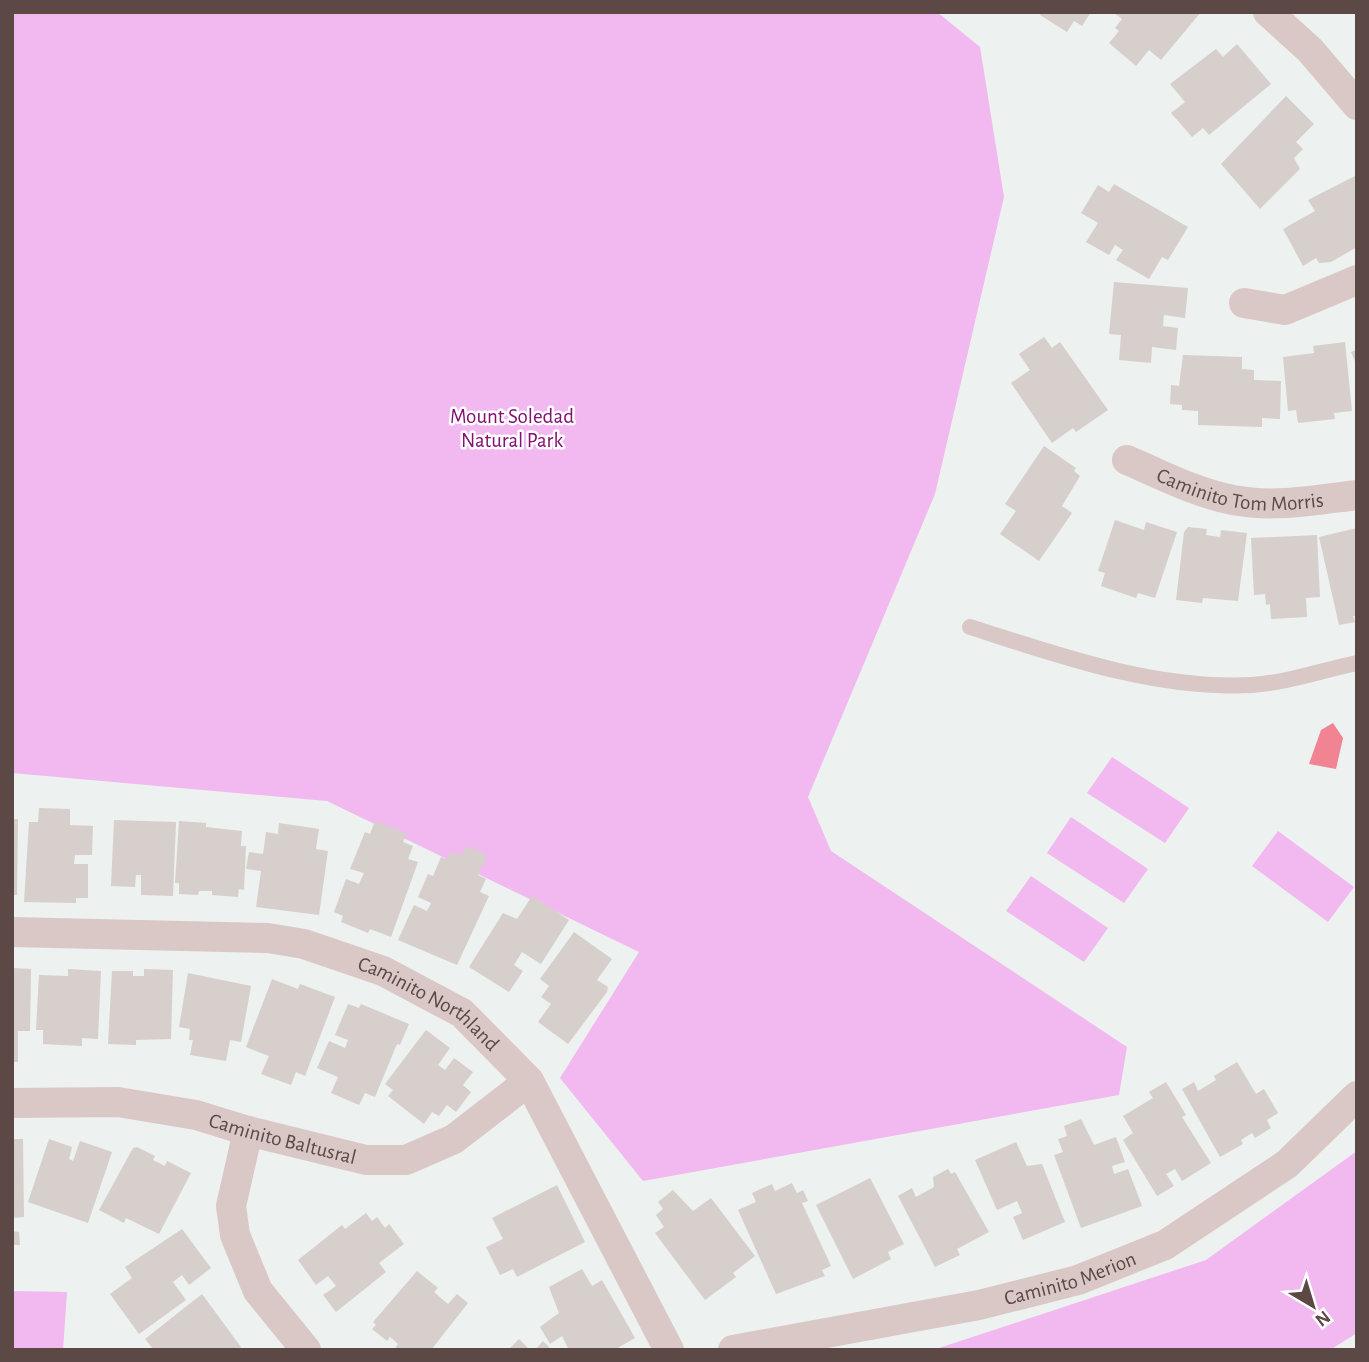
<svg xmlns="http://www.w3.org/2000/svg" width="1369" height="1362" font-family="'Alegreya Sans',sans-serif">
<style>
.green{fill:#f1b9ef}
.water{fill:#f18393}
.building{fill:#d6cfcc}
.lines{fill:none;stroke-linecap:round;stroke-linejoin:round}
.service{stroke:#d9c8c6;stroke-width:16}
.minor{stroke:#d9c8c6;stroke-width:30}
.labels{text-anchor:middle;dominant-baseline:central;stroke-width:5;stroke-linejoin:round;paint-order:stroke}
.park-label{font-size:21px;fill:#821171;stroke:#fff}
.street-label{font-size:21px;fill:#5c4845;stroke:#fff}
</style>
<rect width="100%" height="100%" fill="#edf1ef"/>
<path class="green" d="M 12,12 L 937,12 L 980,47 L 1004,197 L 935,494 L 808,797 L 831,851 L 1127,1047 L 1119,1095 L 643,1181 L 560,1078 L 639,952 L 327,801 L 12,773 Z
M 1112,757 L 1189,808 L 1165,843 L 1087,793 Z
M 1071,817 L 1148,869 L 1124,903 L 1047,853 Z
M 1278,831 L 1354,887 L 1328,922 L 1252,866 Z
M 1031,876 L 1108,928 L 1084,962 L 1006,911 Z
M 1357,1151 L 1357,1333 L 1330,1350 L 933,1350 L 1206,1260 Z
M 12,1291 L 67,1292 L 63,1350 L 12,1350 Z"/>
<path class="water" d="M 1333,723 L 1343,738 L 1336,769 L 1309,764 L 1321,730 Z"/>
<path class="building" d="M 1042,12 L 1091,12 L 1082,26 L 1074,21 L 1067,32 L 1040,15 Z
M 1113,12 L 1201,12 L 1161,60 L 1149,50 L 1136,66 L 1109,43 L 1119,31 L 1115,28 L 1122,19 Z
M 1237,44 L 1271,84 L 1209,135 L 1203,128 L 1192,137 L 1171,113 L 1185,102 L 1170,84 L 1216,49 L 1223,57 Z
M 1286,96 L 1314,124 L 1296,142 L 1303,149 L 1294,158 L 1300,169 L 1260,209 L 1221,164 Z
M 1357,175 L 1357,247 L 1331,262 L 1319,263 L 1316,258 L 1303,266 L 1283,229 L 1315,211 L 1308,200 Z
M 1114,184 L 1188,227 L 1168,260 L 1162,257 L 1149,279 L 1116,260 L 1123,250 L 1115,245 L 1109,255 L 1086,242 L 1098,223 L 1081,213 L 1098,185 L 1109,192 Z
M 1114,282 L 1188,288 L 1185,318 L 1164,315 L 1163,326 L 1178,328 L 1176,350 L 1152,347 L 1151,363 L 1119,360 L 1121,335 L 1109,334 Z
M 1044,337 L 1052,348 L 1060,342 L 1108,410 L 1076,432 L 1073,428 L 1052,443 L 1011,383 L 1030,370 L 1019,354 Z
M 1345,342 L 1352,411 L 1334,413 L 1335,419 L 1298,423 L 1296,410 L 1288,411 L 1283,357 L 1314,353 L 1313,346 Z
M 1357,350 L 1357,366 L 1351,352 Z
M 1183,355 L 1242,357 L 1242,369 L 1254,370 L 1254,380 L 1281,381 L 1280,419 L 1262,418 L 1262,427 L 1198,425 L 1198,411 L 1182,410 L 1182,405 L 1170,404 L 1171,385 L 1179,386 Z
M 1044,446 L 1076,468 L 1074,471 L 1080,476 L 1062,506 L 1072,513 L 1039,561 L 1000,534 L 1016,511 L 1005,504 Z
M 1115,520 L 1144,530 L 1146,522 L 1177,532 L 1155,598 L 1138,593 L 1136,598 L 1101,586 L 1105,573 L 1098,571 Z
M 1188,527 L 1207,529 L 1206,535 L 1220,537 L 1221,530 L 1247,533 L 1238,601 L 1203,598 L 1202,603 L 1176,600 L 1184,532 Z
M 1357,528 L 1357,616 L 1353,616 L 1355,622 L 1339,625 L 1319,537 Z
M 1317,535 L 1320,597 L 1306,598 L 1307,617 L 1271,619 L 1270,604 L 1266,605 L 1265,594 L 1254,595 L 1251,538 Z
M 39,808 L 70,809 L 70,825 L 93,826 L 92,855 L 75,855 L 74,864 L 88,864 L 88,898 L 76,898 L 76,903 L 24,902 L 29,822 L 38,822 Z
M 12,819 L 18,819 L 17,895 L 12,895 Z
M 114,820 L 176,822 L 173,896 L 141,895 L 141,875 L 136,875 L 135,887 L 111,886 Z
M 179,821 L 206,823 L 206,827 L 242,831 L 241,846 L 246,846 L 244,890 L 239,889 L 238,897 L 212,895 L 212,891 L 199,891 L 198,895 L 179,894 L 179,883 L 175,883 Z
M 375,821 L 407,833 L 403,842 L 413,846 L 408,859 L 418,862 L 391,937 L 370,929 L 368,933 L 341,922 L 343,916 L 334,912 L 346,879 L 359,884 L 364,873 L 350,869 L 365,832 L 370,834 Z
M 279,823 L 319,829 L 316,849 L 328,851 L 319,915 L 256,907 L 261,871 L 246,869 L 249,852 L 263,854 L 266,832 L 278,834 Z
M 466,846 L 487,855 L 478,875 L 486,879 L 480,892 L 489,896 L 457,965 L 398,940 L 414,905 L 427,911 L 431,903 L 418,897 L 428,874 L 433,876 L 441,857 L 447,859 L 450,852 L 461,856 Z
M 532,896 L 569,920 L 541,964 L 522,952 L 514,965 L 523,971 L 509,992 L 469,967 L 503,913 L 517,919 Z
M 574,932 L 612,959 L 597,980 L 608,987 L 607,992 L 568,1044 L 538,1022 L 551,1004 L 541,997 L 549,986 L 540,979 Z
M 12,968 L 31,969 L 30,1031 L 18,1031 L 18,1062 L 12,1062 Z
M 68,969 L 101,971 L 98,1039 L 82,1038 L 82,1046 L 43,1044 L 43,1030 L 36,1030 L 39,975 L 68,976 Z
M 144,969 L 173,970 L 171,1039 L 136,1040 L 136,1045 L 108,1044 L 112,971 L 133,971 L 133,976 L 144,976 Z
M 188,973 L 251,986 L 241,1042 L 230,1040 L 226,1061 L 190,1055 L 193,1040 L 189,1040 L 190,1029 L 179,1027 Z
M 272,979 L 298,989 L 300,984 L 335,997 L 305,1076 L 296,1072 L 291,1085 L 261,1074 L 269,1056 L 246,1047 Z
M 348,1004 L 359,1008 L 361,1004 L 409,1024 L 400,1045 L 397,1044 L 375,1097 L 365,1093 L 359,1105 L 331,1093 L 338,1077 L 317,1068 L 329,1041 L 345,1048 L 348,1040 L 335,1035 Z
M 426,1030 L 450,1048 L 438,1065 L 445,1070 L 454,1058 L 473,1072 L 463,1085 L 471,1092 L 456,1112 L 447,1105 L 439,1116 L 432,1112 L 424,1124 L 388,1096 L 393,1090 L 385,1084 Z
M 1237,1062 L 1256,1094 L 1264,1089 L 1278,1113 L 1267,1120 L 1271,1128 L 1255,1138 L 1252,1133 L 1241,1140 L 1243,1144 L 1220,1157 L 1182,1089 L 1194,1082 L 1198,1091 L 1216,1080 L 1214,1076 Z
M 1166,1082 L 1186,1115 L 1182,1117 L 1211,1163 L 1182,1181 L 1175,1169 L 1166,1174 L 1174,1186 L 1157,1196 L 1123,1140 L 1133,1133 L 1123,1116 L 1153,1098 L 1149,1092 Z
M 1081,1119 L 1094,1145 L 1116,1137 L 1125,1162 L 1112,1166 L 1114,1174 L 1128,1169 L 1142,1206 L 1081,1228 L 1054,1155 L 1063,1152 L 1058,1139 L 1067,1136 L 1064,1126 Z
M 12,1139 L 23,1139 L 24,1217 L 12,1218 Z
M 49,1139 L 72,1147 L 69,1159 L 73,1161 L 80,1141 L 112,1152 L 88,1223 L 28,1202 Z
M 1016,1142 L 1027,1166 L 1042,1164 L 1065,1222 L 1023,1240 L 1013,1217 L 1022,1213 L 1017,1201 L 997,1210 L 975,1160 Z
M 137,1147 L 155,1156 L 153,1160 L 165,1166 L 167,1161 L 191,1173 L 159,1234 L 126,1218 L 124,1223 L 99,1210 L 133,1148 Z
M 948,1169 L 951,1174 L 955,1172 L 989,1232 L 957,1249 L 960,1255 L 935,1267 L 898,1196 L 912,1188 L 916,1197 L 934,1187 L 933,1177 Z
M 870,1178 L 904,1244 L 888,1252 L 891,1259 L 853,1279 L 816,1205 Z
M 792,1183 L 797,1193 L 803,1190 L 808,1201 L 802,1203 L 831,1266 L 822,1270 L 825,1276 L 776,1294 L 738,1210 L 756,1202 L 752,1193 L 772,1184 L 775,1191 Z
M 557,1185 L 585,1242 L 517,1277 L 513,1269 L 500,1275 L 486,1247 L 503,1239 L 492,1218 Z
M 673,1190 L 693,1211 L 711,1198 L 755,1256 L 733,1273 L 736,1277 L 705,1300 L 655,1233 L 664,1227 L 656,1215 L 663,1209 L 658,1202 Z
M 366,1213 L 372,1221 L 377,1217 L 385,1228 L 389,1224 L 404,1244 L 379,1263 L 386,1272 L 336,1312 L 323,1295 L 336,1286 L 328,1276 L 316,1285 L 298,1260 L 342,1225 L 345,1229 Z
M 182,1229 L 211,1268 L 189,1285 L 182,1275 L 173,1282 L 186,1300 L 139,1334 L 110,1294 L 132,1278 L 125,1267 Z
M 12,1231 L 19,1232 L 20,1245 L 12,1245 Z
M 582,1269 L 592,1286 L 602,1280 L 635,1338 L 614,1350 L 569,1350 L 562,1336 L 550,1344 L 540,1327 L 559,1313 L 549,1287 Z
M 417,1271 L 438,1288 L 434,1292 L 448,1304 L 457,1294 L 468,1303 L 431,1350 L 394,1350 L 398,1344 L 390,1337 L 387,1341 L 372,1329 L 376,1325 L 373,1322 Z
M 202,1294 L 241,1347 L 237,1350 L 154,1350 L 145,1339 Z
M 519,1339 L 530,1350 L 508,1350 Z
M 543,1341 L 552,1350 L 535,1350 Z"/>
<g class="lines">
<path class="service" d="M 970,627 C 1061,656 1155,690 1252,685 C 1286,683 1323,670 1357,663"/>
<g class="minor">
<path d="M 1268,12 L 1310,50 L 1357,105"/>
<path d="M 1244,303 L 1285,310 L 1357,280"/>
<path id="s1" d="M 1127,460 C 1162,475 1196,493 1233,500 C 1274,508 1316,500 1357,495"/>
<path id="s2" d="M 12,932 L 268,938 L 304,944 L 383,971 L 462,1013 L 529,1081 L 669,1350"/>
<path id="s3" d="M 12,1103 L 118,1102 L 196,1115 L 248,1131 L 366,1160 L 406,1160 L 454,1139 L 529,1081"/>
<path d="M 248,1131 L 231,1206 L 235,1235 L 258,1291 L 306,1350"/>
<path id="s4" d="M 733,1350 L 979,1305 L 1078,1280 L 1165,1245 L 1287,1164 L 1357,1096"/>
</g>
</g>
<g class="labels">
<g class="park-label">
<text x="512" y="416">Mount Soledad<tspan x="512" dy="24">Natural Park</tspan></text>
</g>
<g class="street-label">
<text stroke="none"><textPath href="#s1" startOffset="119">Caminito Tom Morris</textPath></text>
<text stroke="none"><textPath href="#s2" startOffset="432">Caminito Northland</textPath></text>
<text stroke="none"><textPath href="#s3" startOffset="275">Caminito Baltusral</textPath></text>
<text stroke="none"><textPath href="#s4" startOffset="345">Caminito Merion</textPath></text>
</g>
</g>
<rect width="1369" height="1362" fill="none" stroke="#5c4845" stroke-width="28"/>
<g transform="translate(1313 1306) rotate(142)" stroke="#ffffff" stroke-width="5" paint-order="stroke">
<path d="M0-5L12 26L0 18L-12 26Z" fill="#5c4845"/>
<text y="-10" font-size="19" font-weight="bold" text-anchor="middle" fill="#5c4845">N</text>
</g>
</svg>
